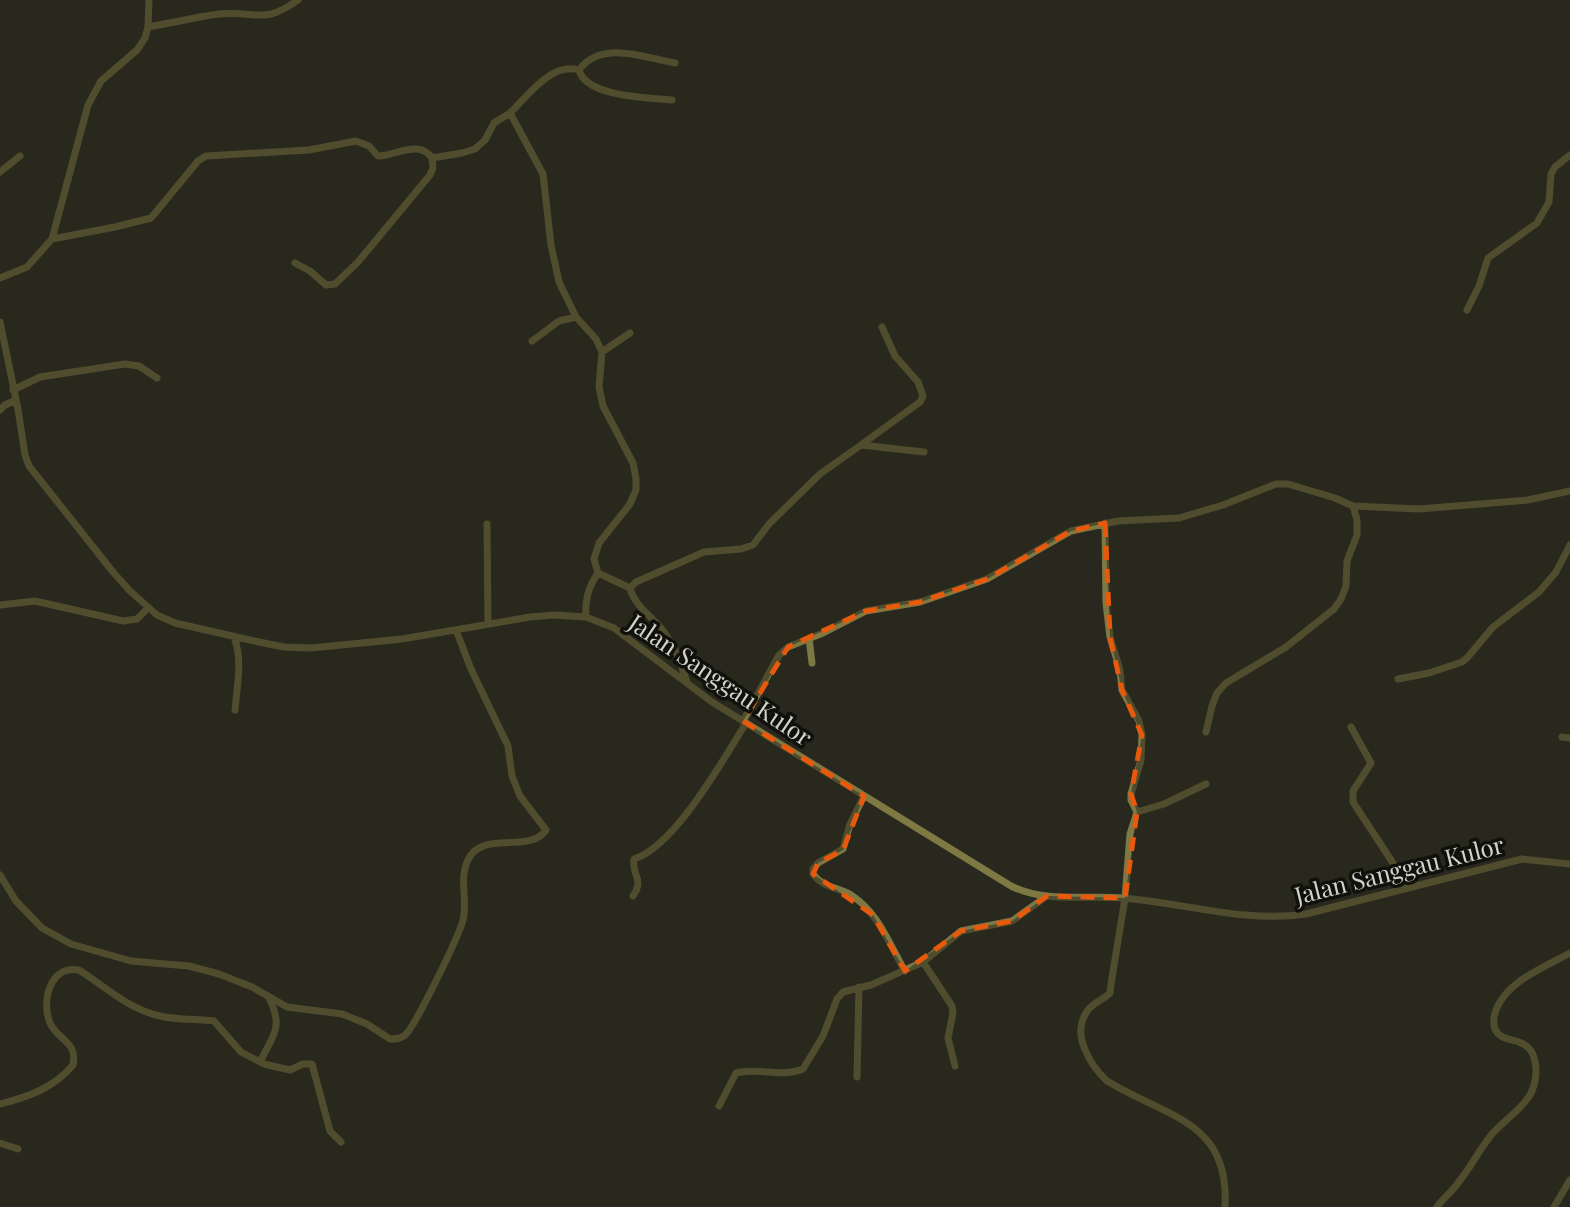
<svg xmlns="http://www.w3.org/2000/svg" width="1570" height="1207" font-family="'Playfair Display',serif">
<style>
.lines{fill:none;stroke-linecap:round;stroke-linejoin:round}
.minor{stroke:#7e7843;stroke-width:7}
.marked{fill:none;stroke:#e8590c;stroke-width:5;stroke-dasharray:14 9;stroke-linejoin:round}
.labels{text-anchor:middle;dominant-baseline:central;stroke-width:7;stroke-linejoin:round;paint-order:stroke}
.street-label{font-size:24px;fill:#d2d2cb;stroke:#11110c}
</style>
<rect width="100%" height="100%" fill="#29281e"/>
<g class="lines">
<path class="minor" d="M 148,27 C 172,23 195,17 219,14 C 257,10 262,26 298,0
M 579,70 C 586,97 649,98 672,100
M 579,70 C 602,39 645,58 675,63
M 510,113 C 528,96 551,62 579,70
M 0,172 L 20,156
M 52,239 L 115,227 L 151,218 L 198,161 L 206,156 L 309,150 L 356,141 L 369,146 L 378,156 C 395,156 419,139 432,158 L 462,153 L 475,149 L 485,140 L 494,123 L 510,113 L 543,174 L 551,245 L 559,282 L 576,317 L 596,339 L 602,352 L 599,387 L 603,406 L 633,463 L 636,479 L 636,490 L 630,504 L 599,543 L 594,559 L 598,573 L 630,588 C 635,607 653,617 664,632 C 675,647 681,664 687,682
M 295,263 L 310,271 L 326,285 L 335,284 L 358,262 L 430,175 L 433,168 L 432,158
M 0,278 L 27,267 L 52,239 L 88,105 L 101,81 L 137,50 L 145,38 L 148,27 L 149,0
M 1467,310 L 1479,286 L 1488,258 L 1537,223 L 1549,202 L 1551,174 L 1555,167 L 1570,155
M 0,322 L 18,409 L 25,455 L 29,466 L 113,572 L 130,591 L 157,615 L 175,623 L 259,642 L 284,647 L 311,648 L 402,639 L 530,617 L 554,615 L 586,617 L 614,628 L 712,702 L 1011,886 C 1045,903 1086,895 1123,898 C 1184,903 1245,923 1306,914 L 1522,859 L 1570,864
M 532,341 L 559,321 L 576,317
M 602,352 L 630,333
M 13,390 L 40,377 L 125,364 L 139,366 L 157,378
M 0,410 L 5,405 L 16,400
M 861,445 L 920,402 L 923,396 L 918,382 L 895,356 L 882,327
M 1105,523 L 1106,603 L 1110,637 L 1120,670 L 1122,690 L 1139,721 L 1142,735 L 1141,760 L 1131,794 L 1131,800 L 1137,812 L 1130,834 L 1125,898 L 1111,984 L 1110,993 C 1103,1000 1093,1003 1088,1010 C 1070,1033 1090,1065 1107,1081 C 1168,1118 1230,1121 1225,1207
M 487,524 L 488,624
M 630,588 L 636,582 L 704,552 L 741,549 L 753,545 L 769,524 L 820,474 L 861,445 L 924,452
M 0,605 L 35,601 L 123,621 L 137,619 L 148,608
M 586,617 C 585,600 588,587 598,573
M 234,637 C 243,660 237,686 235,710
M 809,638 L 812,663
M 1398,679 L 1429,673 L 1462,662 L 1467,658 L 1493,627 L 1539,592 L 1556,572 L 1570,545
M 743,721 L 779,655 L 788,647 L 823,633 L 866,611 L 920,602 L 987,579 L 1071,531 L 1118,521 L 1179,518 L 1223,505 L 1276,484 L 1288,484 L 1335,498 L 1353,506 L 1419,509 L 1528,500 L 1570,491
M 1351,727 L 1371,763 L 1353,791 L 1353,802 L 1408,886
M 1206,732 L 1212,706 L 1217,693 L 1226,683 L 1286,647 L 1334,609 L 1341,599 L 1346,586 L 1347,561 L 1357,535 L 1357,520 L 1353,506
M 1562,737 L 1570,738
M 864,796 L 850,824 L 843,849 L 818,863 L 813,869 L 813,874 C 823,888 838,887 851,895 C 879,913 889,944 905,971
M 1137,812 L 1164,804 L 1206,784
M 0,875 L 16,901 L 42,928 L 71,944 L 131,961 L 189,966 L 219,974 L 252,987 L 287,1007 L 342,1014 L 367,1024 L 390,1039 C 396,1039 401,1039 405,1035 C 415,1027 459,936 463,920 C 468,901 459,881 467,862 C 480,828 530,855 546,830 L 520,796 L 512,776 L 508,746 L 471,669 L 456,630
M 633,896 C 645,879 631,875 634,859 C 675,846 723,760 746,723
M 923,962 L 952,1006 L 953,1013 L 948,1038 L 955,1066
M 260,1062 C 273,1035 284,1028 269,998
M 857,1077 L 859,987
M 0,1104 C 28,1097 54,1088 73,1065 C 78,1041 57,1040 50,1023 C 41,1001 50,965 79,970 C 106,987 128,1009 160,1016 C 177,1020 196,1019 214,1021 L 241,1052 L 264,1064 L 290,1070 L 303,1064 L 312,1064 L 330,1131 L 341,1142
M 719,1106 L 736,1073 C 758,1067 781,1078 803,1069 L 823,1036 L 837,999 L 843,992 L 871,985 L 923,962 L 961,931 L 1012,921 L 1047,896
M 0,1143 L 18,1149
M 1437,1207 C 1443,1198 1452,1192 1458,1183 C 1471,1167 1479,1150 1492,1134 C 1504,1120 1524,1108 1532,1091 C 1538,1076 1539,1050 1521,1043 C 1515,1040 1507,1040 1501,1036 C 1494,1032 1493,1025 1494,1017 C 1501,983 1543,968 1570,953
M 1554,1207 L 1570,1180"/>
</g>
<path d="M0 0H1570V1207H0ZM 1105,523 L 1110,637 L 1122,690 L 1142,735 L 1131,794 L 1137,812 L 1125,898 L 1047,896 L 1012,921 L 961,931 L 905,971 L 873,915 L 813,874 L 818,863 L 843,850 L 864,796 L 743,721 L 788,647 L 866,611 L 920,602 L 987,579 L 1071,531 Z" fill="#29281e" fill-opacity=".55" fill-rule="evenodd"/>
<path class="marked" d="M 1105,523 L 1110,637 L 1122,690 L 1142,735 L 1131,794 L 1137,812 L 1125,898 L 1047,896 L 1012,921 L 961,931 L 905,971 L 873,915 L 813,874 L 818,863 L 843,850 L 864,796 L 743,721 L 788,647 L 866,611 L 920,602 L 987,579 L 1071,531 Z"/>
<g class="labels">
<g class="street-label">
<text transform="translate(721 679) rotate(34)">Jalan Sanggau Kulor</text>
<text transform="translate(1399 869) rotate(-14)">Jalan Sanggau Kulor</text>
</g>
</g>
</svg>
